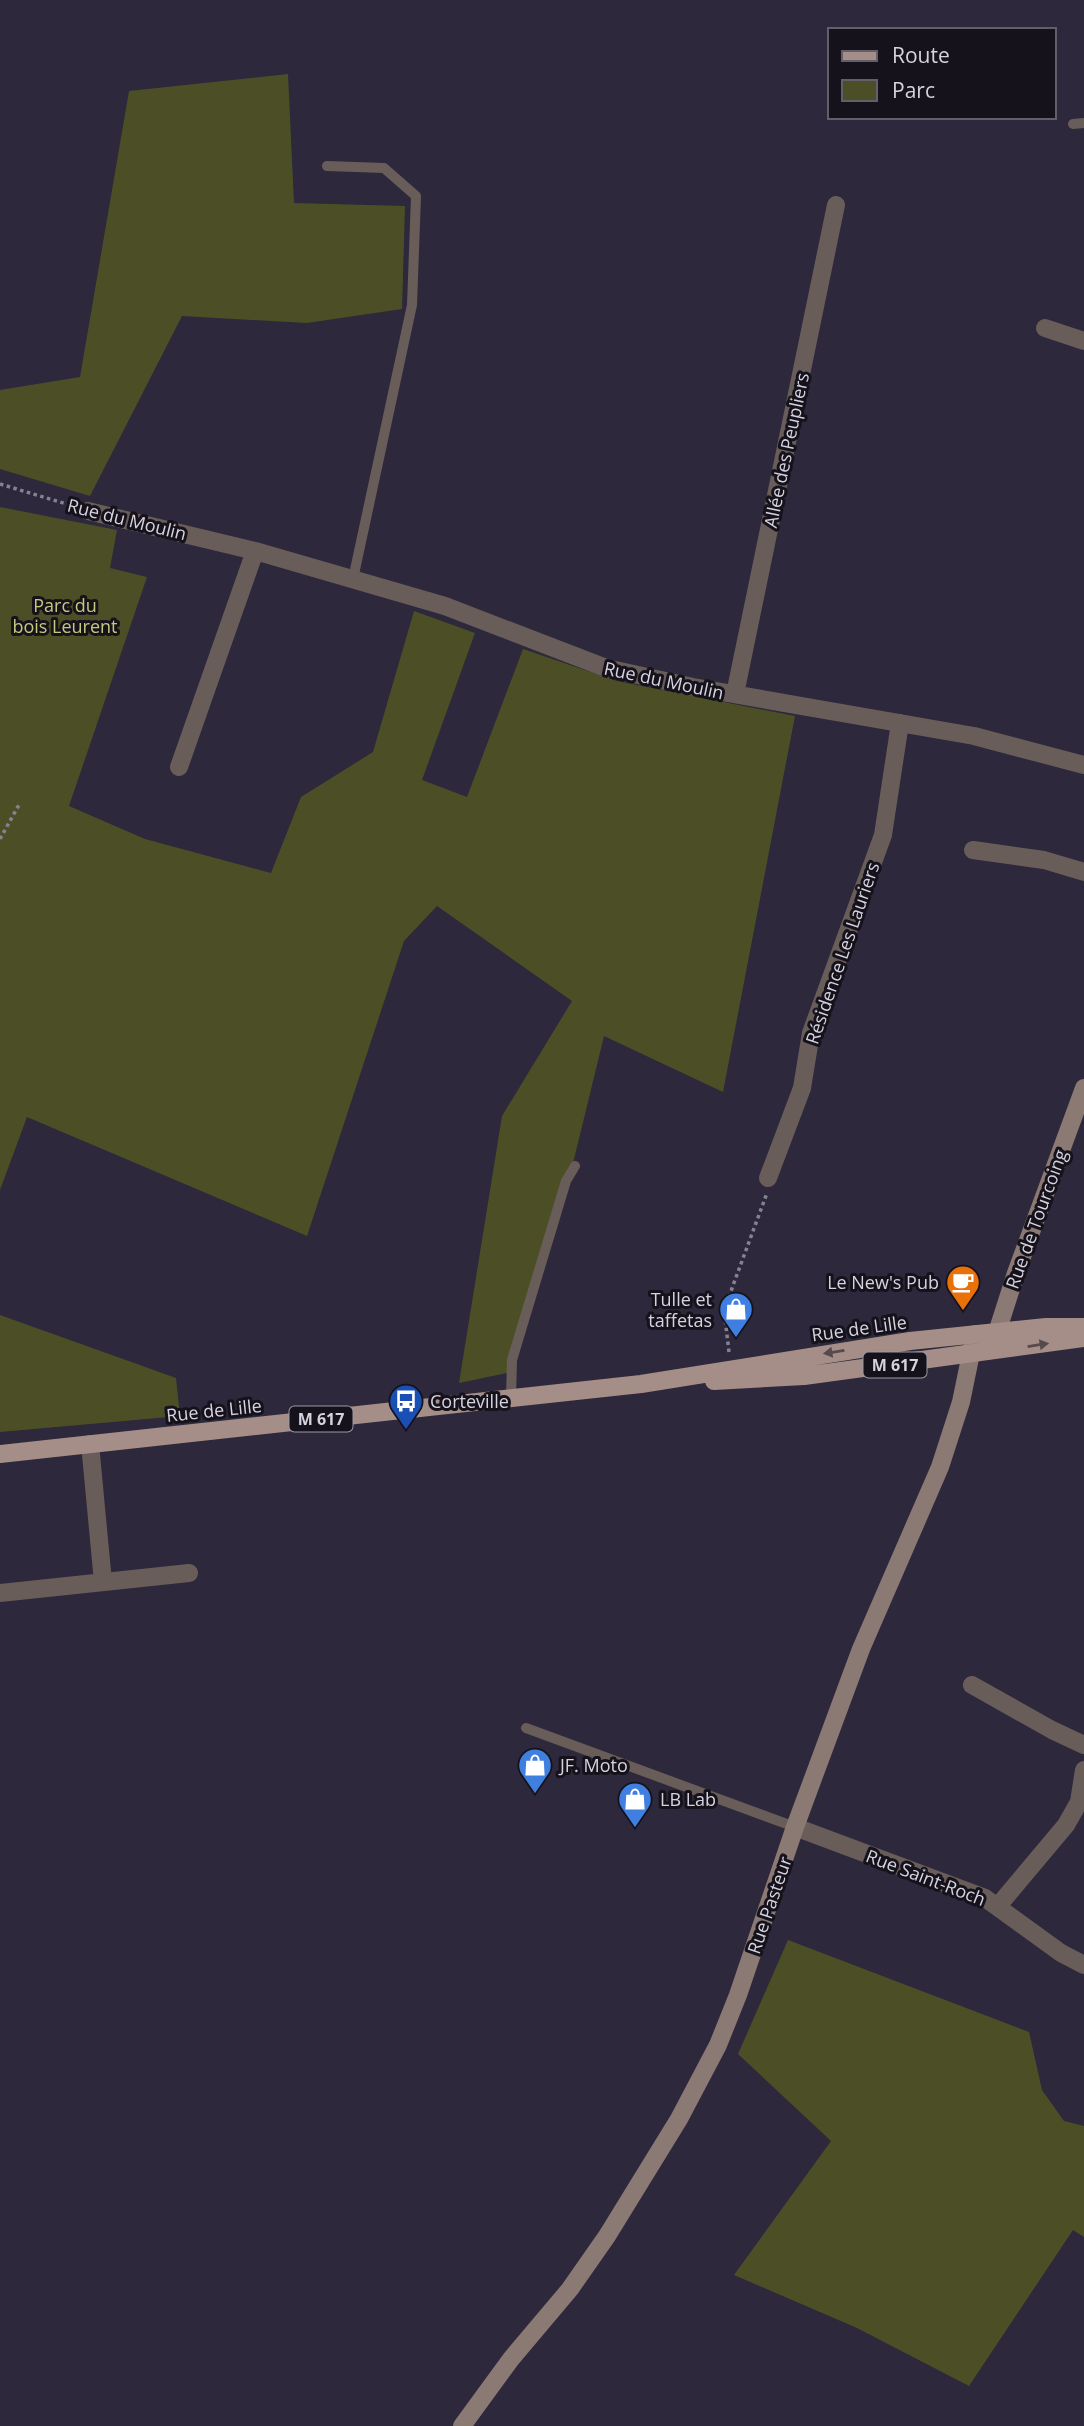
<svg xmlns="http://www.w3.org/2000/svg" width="1084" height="2426" font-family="'Open Sans',sans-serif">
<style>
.green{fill:#4c4f26}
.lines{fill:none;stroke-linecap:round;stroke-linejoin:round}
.path{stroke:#868291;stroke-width:3.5;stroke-dasharray:3.5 3.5;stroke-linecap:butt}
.lane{stroke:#695d5a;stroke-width:10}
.street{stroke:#695d5a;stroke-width:18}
.secondary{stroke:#8b7974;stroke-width:18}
.primary{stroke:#a58e87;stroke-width:18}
.oneway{fill:#564a4c}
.labels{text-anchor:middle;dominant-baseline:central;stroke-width:6;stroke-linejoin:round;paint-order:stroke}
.shield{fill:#15121b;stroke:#9c99a5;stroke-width:2}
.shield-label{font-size:16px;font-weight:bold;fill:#d6d3e0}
.street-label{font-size:18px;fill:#d6d3e0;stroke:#15121b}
.park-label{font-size:18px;fill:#c4c97e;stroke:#15121b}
.poi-label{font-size:18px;fill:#d6d3e0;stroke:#15121b;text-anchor:start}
</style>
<rect width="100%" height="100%" fill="#2d283b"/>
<path class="green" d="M 288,74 L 294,203 L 405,206 L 402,309 L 307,323 L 182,316 L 90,496 L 0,469 L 0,390 L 80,377 L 129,91 Z
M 0,507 L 117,530 L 110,568 L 147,577 L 69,806 L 145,839 L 271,873 L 301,797 L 373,752 L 414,611 L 475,633 L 422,780 L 467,797 L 523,649 L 617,681 L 795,716 L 723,1092 L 604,1036 L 558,1225 L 507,1373 L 459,1383 L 502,1116 L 572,1001 L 437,906 L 404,941 L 307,1236 L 27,1117 L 0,1190 Z
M 0,1315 L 176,1378 L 180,1416 L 0,1432 Z
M 788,1940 L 1029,2032 L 1042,2090 L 1064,2121 L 1084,2126 L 1084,2237 L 1073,2230 L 969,2386 L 857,2328 L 734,2275 L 831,2141 L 738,2054 Z"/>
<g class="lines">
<path class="path" d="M 0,484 L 73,506
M 0,839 L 20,803
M 729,1352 L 724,1310 L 767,1193"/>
<path class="lane" d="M 1073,124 L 1084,123
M 327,166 L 384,168 L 416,196 L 412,305 L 353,579
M 511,1398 L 512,1360 L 566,1181 L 575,1166
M 526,1728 L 795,1827"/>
<path class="street" d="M 1045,328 L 1084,341
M 88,511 L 255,551 L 445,606 L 606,668 L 693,687 L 974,736 L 1084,765
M 735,694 L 836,205
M 179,767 L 255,551
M 973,850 L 1044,860 L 1084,872
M 768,1178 L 802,1088 L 811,1033 L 883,835 L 900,723
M 90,1444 L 103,1582
M 0,1593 L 189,1573
M 972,1685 L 1052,1730 L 1084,1745
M 795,1827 L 985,1898 L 1061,1953 L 1084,1965
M 998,1906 L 1066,1825 L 1079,1802 L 1084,1770"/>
<path class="secondary" d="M 993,1345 L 1016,1273 L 1084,1088
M 462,2426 L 511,2359 L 570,2289 L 607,2236 L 679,2119 L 718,2045 L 738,1995 L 795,1827 L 861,1649 L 940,1467 L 961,1402 L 975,1334"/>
<path class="primary" d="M 714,1381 L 804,1376 L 1084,1338
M 0,1454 L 641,1384 L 910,1341 L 1046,1327 L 1084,1327"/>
</g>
<defs><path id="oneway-solid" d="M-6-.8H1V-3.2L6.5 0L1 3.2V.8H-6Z" transform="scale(1.75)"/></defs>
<g class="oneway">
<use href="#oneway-solid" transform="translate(1038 1345) rotate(-9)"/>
<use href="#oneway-solid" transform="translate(834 1352) rotate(171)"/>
</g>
<defs>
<g id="cafe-pin" transform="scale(1.75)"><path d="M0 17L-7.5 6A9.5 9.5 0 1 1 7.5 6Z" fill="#e8710a" stroke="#15121b"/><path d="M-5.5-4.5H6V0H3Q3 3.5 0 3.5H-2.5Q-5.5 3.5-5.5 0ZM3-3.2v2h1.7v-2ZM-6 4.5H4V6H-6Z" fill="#fff"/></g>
<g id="shop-pin" transform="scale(1.75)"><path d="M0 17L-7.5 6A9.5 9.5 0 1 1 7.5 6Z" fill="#3f7fe0" stroke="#15121b"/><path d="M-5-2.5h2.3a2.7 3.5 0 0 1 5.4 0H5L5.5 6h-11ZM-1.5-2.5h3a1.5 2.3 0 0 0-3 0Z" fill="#fff"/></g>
<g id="bus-pin" transform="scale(1.75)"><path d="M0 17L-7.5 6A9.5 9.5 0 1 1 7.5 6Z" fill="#1a4fb4" stroke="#15121b"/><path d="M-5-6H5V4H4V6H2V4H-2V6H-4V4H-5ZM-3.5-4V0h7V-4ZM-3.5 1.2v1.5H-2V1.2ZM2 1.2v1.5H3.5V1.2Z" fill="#fff"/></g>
</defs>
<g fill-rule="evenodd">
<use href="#cafe-pin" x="963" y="1282"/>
<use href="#shop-pin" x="736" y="1309"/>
<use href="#bus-pin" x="406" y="1401"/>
<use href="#shop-pin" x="535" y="1765"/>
<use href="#shop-pin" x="635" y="1799"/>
</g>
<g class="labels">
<g class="shield">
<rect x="863.5" y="1352.5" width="63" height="25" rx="5"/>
<rect x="289.5" y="1406.5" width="63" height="25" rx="5"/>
</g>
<g class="shield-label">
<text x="895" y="1365">M 617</text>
<text x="321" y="1419">M 617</text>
</g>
<g class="street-label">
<text transform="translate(786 450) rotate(-78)">Allée des Peupliers</text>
<text transform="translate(127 519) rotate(14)">Rue du Moulin</text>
<text transform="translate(664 680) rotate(12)">Rue du Moulin</text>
<text transform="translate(842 953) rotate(-71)">Résidence Les Lauriers</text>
<text transform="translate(1036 1219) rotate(-70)">Rue de Tourcoing</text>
<text transform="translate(859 1328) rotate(-8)">Rue de Lille</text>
<text transform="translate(214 1410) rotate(-6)">Rue de Lille</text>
<text transform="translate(926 1877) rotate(21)">Rue Saint-Roch</text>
<text transform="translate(769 1905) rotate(-71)">Rue Pasteur</text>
</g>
<g class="park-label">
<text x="65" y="605">Parc du<tspan x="65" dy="21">bois Leurent</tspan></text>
</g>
<g class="poi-label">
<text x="939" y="1282" text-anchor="end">Le New's Pub</text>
<text x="712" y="1299" text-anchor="end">Tulle et<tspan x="712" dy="21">taffetas</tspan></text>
<text x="430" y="1401">Corteville</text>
<text x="560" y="1765">JF. Moto</text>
<text x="660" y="1799">LB Lab</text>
</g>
</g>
<rect x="828" y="28" width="228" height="91" fill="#15121b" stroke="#625f6a" stroke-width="2"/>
<rect x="842" y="51" width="35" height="10" fill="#a58e87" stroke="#625f6a" stroke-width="2"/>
<text x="892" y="63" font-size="21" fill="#d6d3e0">Route</text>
<rect x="842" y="80" width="35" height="21" fill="#4c4f26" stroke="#625f6a" stroke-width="2"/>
<text x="892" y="98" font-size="21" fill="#d6d3e0">Parc</text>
</svg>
